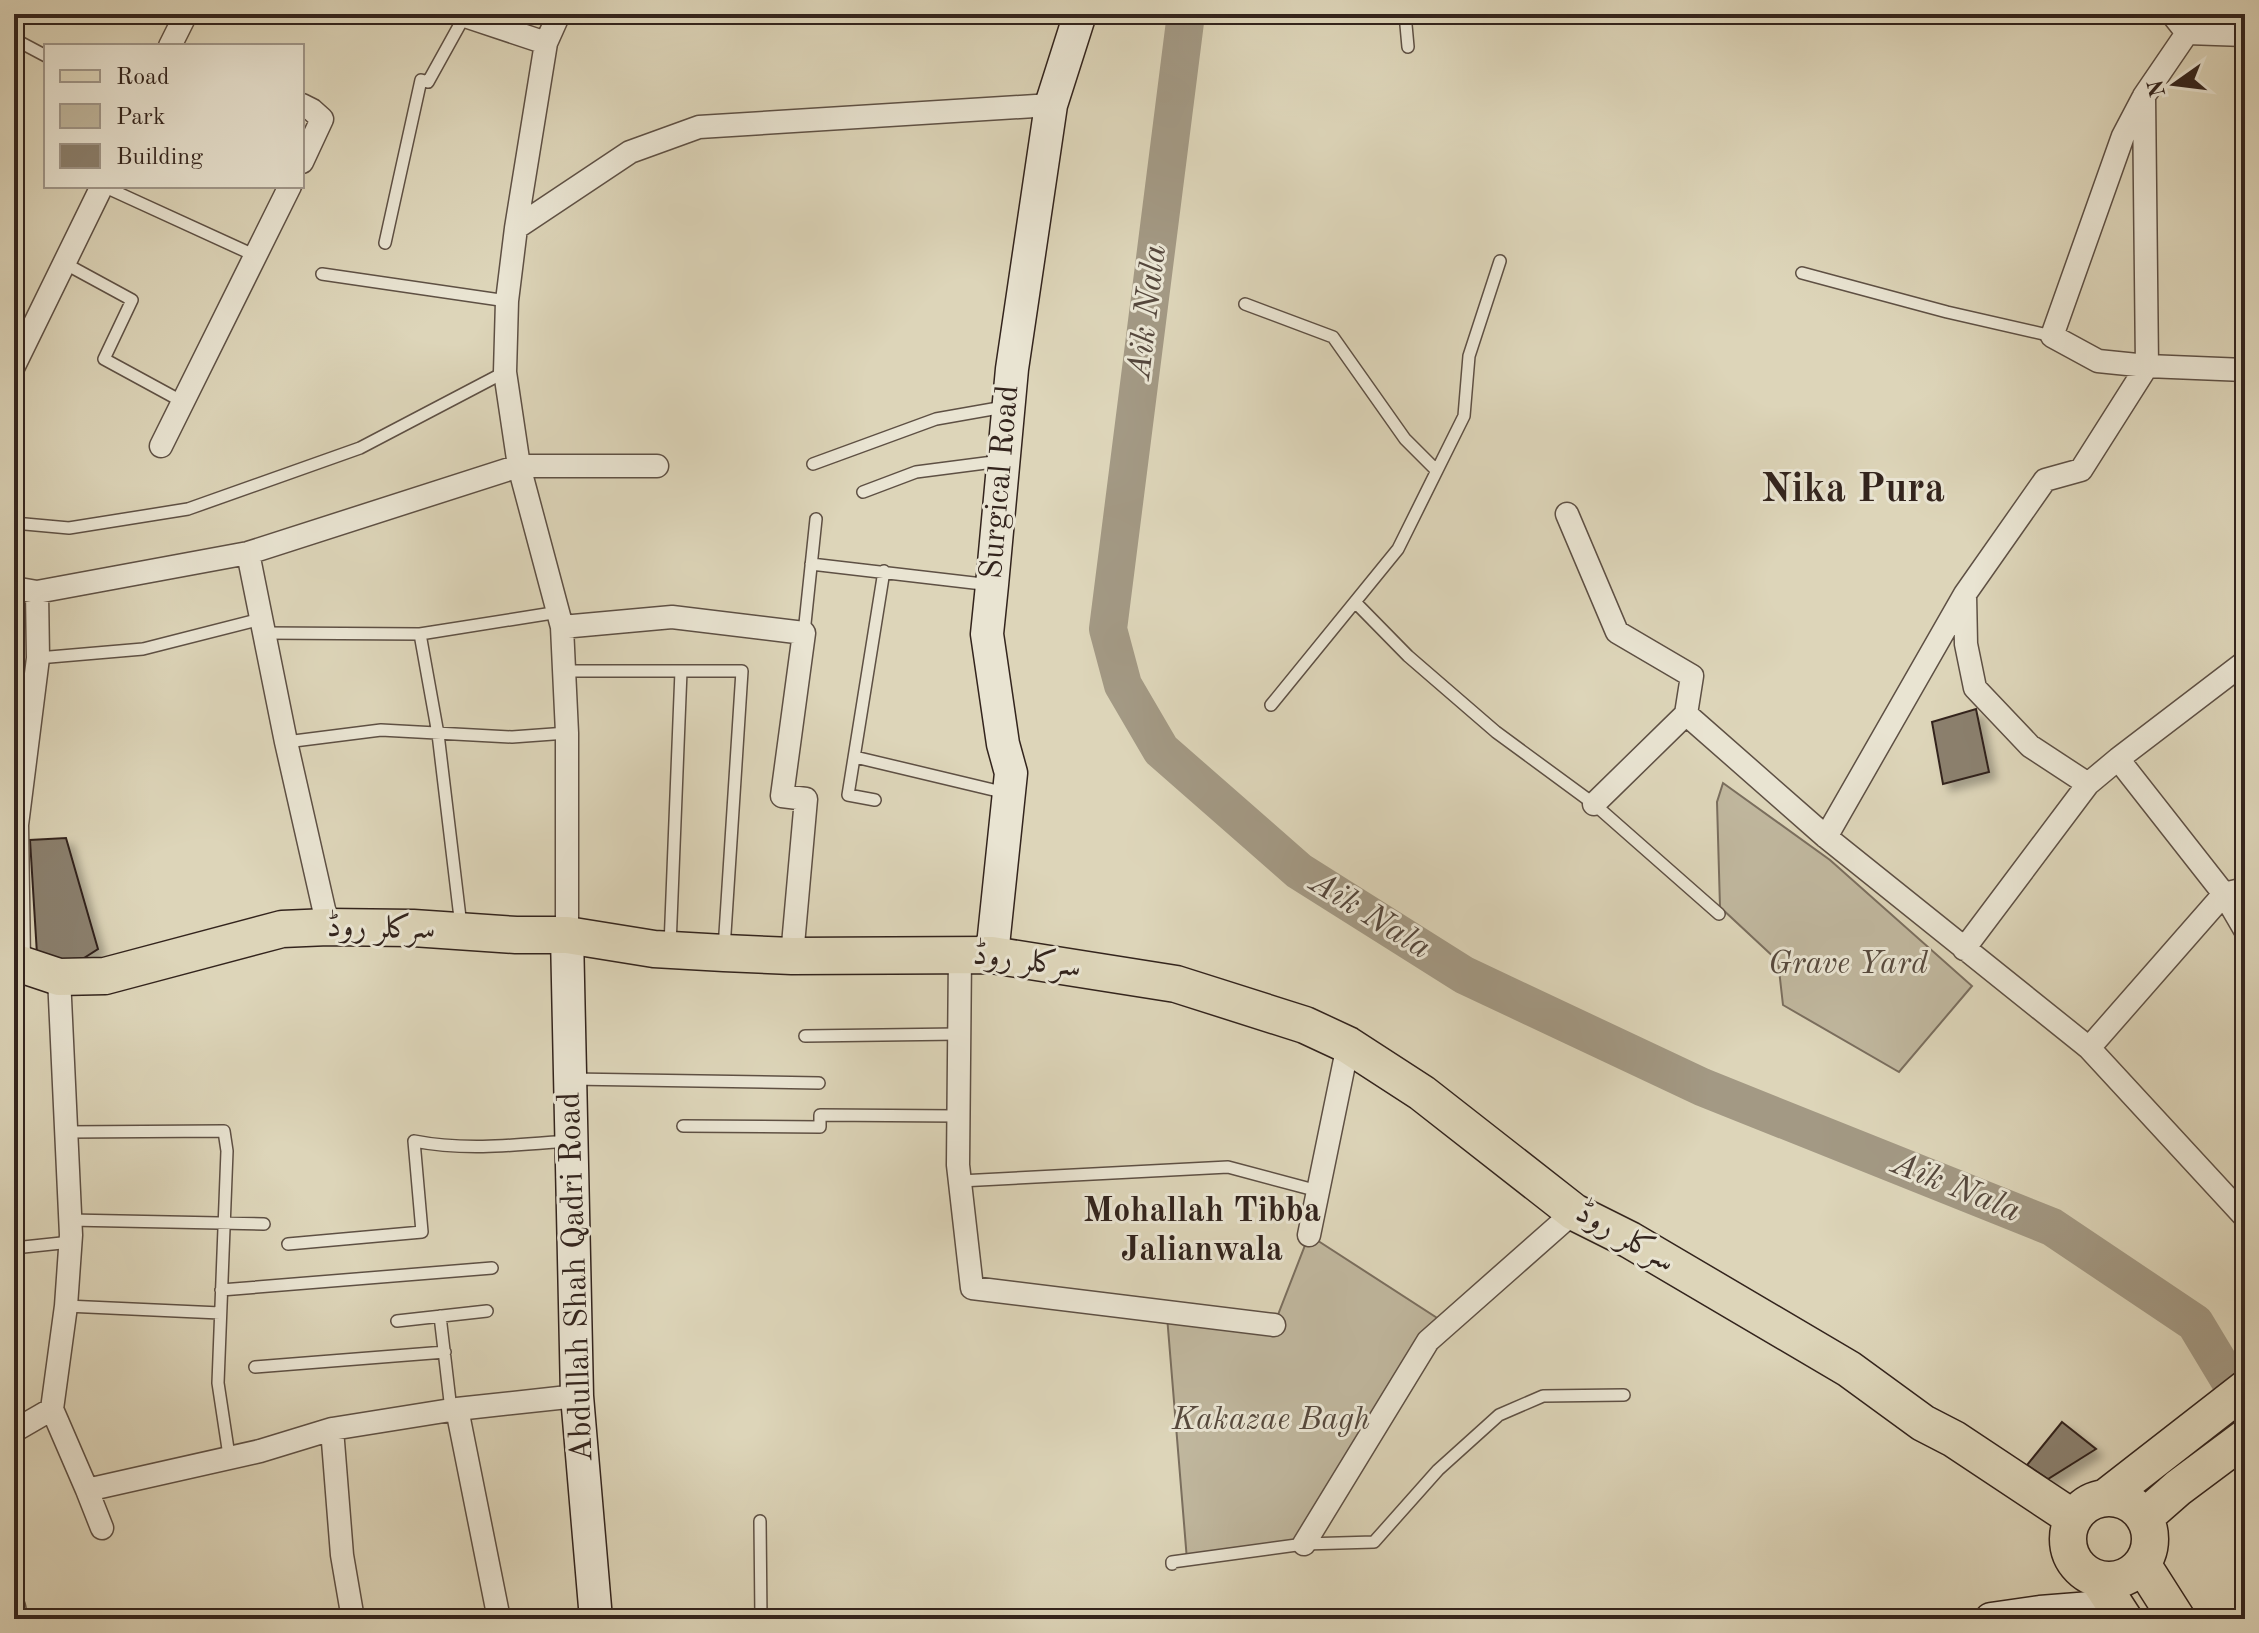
<svg xmlns="http://www.w3.org/2000/svg" width="2259" height="1633" font-family="'Old Standard TT',Amiri,serif">
<style>
.green{fill:#c0b79e;stroke:#7a6e5e;stroke-width:2}
.lines{fill:none;stroke-linecap:round;stroke-linejoin:round}
.river{stroke:#a39984;stroke-width:38}
.building{fill:#8b806e;stroke:#33241d;stroke-width:2;filter:url(#shadow)}
.lane-casing{stroke:#5e5044;stroke-width:14}
.street-casing{stroke:#5e5044;stroke-width:25}
.secondary-casing{stroke:#33241d;stroke-width:35}
.primary-casing{stroke:#33241d;stroke-width:39}
.lane{stroke:#e9e4d2;stroke-width:11}
.street{stroke:#e9e4d2;stroke-width:22}
.secondary{stroke:#e9e4d2;stroke-width:32}
.primary{stroke:#ddd5b9;stroke-width:36}
.labels{text-anchor:middle;dominant-baseline:central;stroke-width:6;stroke-linejoin:round;paint-order:stroke}
.street-label{font-size:32px;fill:#33241d;stroke:#e9e4d2}
.park-label{font-size:32px;font-style:italic;fill:#56493d;stroke:#e9e4d2}
.water-label{font-size:34px;font-style:italic;fill:#55473c;stroke:#e9e4d2}
.neighbourhood-label{font-size:34px;font-weight:bold;fill:#33241d;stroke:#e9e4d2}
.district-label{font-size:40px;font-weight:bold;fill:#33241d;stroke:#e9e4d2}
</style>
<defs>
<filter id="shadow"><feDropShadow dx="7" dy="7" stdDeviation="4" flood-color="#0004"/></filter>
</defs>
<rect width="100%" height="100%" fill="#ddd5b9"/>
<filter id="stains"><feTurbulence type="fractalNoise" baseFrequency=".0025" numOctaves="4"/><feColorMatrix values="0 0 0 0 .2 0 0 0 0 .09 0 0 0 0 .02 0 0 0 .5 -.17"/></filter>
<radialGradient id="worn" r=".72"><stop offset=".6" stop-color="#630" stop-opacity="0"/><stop offset="1" stop-color="#630" stop-opacity=".3"/></radialGradient>
<path class="green" d="M 1723,783 L 1830,860 L 1972,986 L 1899,1072 L 1783,1005 L 1778,961 L 1720,907 L 1717,802 Z
M 1309,1235 L 1448,1325 L 1304,1544 L 1187,1560 L 1167,1316 L 1274,1325 Z"/>
<g class="lines">
<path class="river" d="M 1186,14 L 1108,629 L 1123,685 L 1161,750 L 1299,871 L 1464,975 L 1702,1087 L 2052,1227 L 2195,1323 L 2245,1406"/>
</g>
<path class="building" d="M 1976,709 L 1989,772 L 1943,784 L 1932,722 Z
M 66,838 L 98,949 L 70,967 L 37,954 L 30,840 Z
M 2062,1422 L 2096,1449 L 2048,1479 L 2027,1465 Z"/>
<g class="lines">
<g class="lane-casing">
<path id="lane" d="M 1405,14 L 1408,47
M 14,39 L 46,56
M 103,186 L 256,256
M 385,243 L 421,80 L 428,82 L 464,17
M 64,263 L 132,300 L 104,359 L 183,402
M 1802,273 L 1947,312 L 2052,336
M 322,274 L 507,301
M 1245,304 L 1333,337 L 1405,439 L 1436,470
M 813,464 L 936,419 L 1004,407
M 863,492 L 916,472 L 1001,461
M 14,523 L 69,528 L 188,509 L 360,448 L 505,372
M 811,564 L 991,585
M 1355,602 L 1408,656 L 1496,732 L 1594,804 L 1719,914
M 264,633 L 420,634 L 559,612
M 804,633 L 816,519
M 420,634 L 438,734 L 461,926
M 38,658 L 143,649 L 261,619
M 564,671 L 742,671 L 724,949
M 1271,705 L 1398,549 L 1464,416 L 1469,356 L 1500,261
M 286,742 L 381,730 L 512,737 L 567,733
M 855,757 L 1006,793
M 875,800 L 848,795 L 884,571
M 670,946 L 681,671
M 805,1036 L 959,1034
M 571,1079 L 819,1083
M 683,1126 L 820,1127 L 820,1115 L 958,1116
M 65,1132 L 224,1131 L 227,1151 L 218,1383 L 228,1449
M 960,1181 L 1228,1167 L 1318,1191
M 70,1220 L 264,1224
M 288,1244 L 422,1232 L 414,1141 C 465,1151 517,1145 567,1141
M 14,1248 L 71,1242
M 221,1290 L 492,1268
M 66,1306 L 220,1313
M 440,1316 L 451,1410
M 397,1321 L 487,1311
M 255,1367 L 445,1352
M 760,1521 L 761,1619
M 1172,1564 L 1172,1562 L 1304,1544 L 1374,1542 L 1438,1470 L 1499,1415 L 1543,1396 L 1624,1395"/>
</g>
<g class="street-casing">
<path id="street" d="M 459,14 L 546,43
M 559,14 L 546,43 L 516,228 L 507,301 L 505,372 L 519,466 L 562,627 L 567,733 L 567,935
M 2172,14 L 2187,33
M 2245,35 L 2187,33 L 2144,96 L 2123,136 L 2052,336 L 2098,361 L 2147,366 L 2245,370
M 170,46 L 186,14
M 302,105 L 312,110 L 322,119 L 302,162
M 516,228 L 630,152 L 699,127 L 1051,105
M 14,366 L 102,186
M 161,446 L 290,186
M 1567,514 L 1617,632 L 1692,676 L 1686,714 L 1594,804
M 248,553 L 286,742 L 328,927
M 14,588 L 37,592 L 248,553 L 519,466 L 657,466
M 1965,595 L 1966,644 L 1975,688 L 2030,746 L 2088,784
M 562,627 L 672,617 L 804,633 L 782,796 L 806,799 L 792,956
M 1686,714 L 1826,837 L 2089,1048 L 2245,1217
M 2118,759 L 2224,894 L 2245,930
M 1826,837 L 1965,594 L 2045,480 L 2081,470 L 2147,366 L 2144,96
M 1964,949 L 2088,784 L 2118,759 L 2245,662
M 960,954 L 958,1165 L 972,1288 L 1274,1325
M 19,964 L 17,825 L 38,658 L 37,592
M 59,977 L 71,1235 L 66,1306 L 52,1409 L 87,1490 L 102,1528
M 2089,1048 L 2224,894 L 2245,889
M 1309,1235 L 1348,1045
M 457,1409 L 499,1619
M 332,1429 L 342,1555 L 353,1619
M 14,1431 L 52,1409
M 87,1490 L 260,1451 L 332,1429 L 457,1409 L 577,1396
M 1304,1544 L 1428,1341 L 1574,1212
M 14,1607 L 16,1619"/>
</g>
<g class="secondary-casing">
<path id="secondary" d="M 567,935 L 577,1396 L 596,1619
M 992,955 L 1011,773 L 1003,744 L 987,634 L 992,585 L 1012,369 L 1051,105 L 1080,14
M 1991,1619 L 2040,1612 L 2116,1606"/>
</g>
<g class="primary-casing">
<path id="primary" d="M 14,962 L 59,977 L 105,976 L 282,929 L 328,927 L 413,928 L 516,935 L 567,935 L 654,949 L 724,953 L 792,956 L 992,955 L 1176,984 L 1305,1025 L 1348,1045 L 1422,1093 L 1574,1212 L 1630,1240 L 1849,1369 L 1923,1423 L 1954,1439 L 2073,1518
M 2105,1498 L 2245,1389
M2068 1539a41 41 0 1 1 82 0a41 41 0 1 1-82 0Z
M 2145,1517 L 2178,1488 L 2245,1438
M 2142,1564 L 2177,1619
M 2098,1579 L 2124,1619"/>
</g>
<use href="#lane" class="lane"/>
<use href="#street" class="street"/>
<use href="#secondary" class="secondary"/>
<use href="#primary" class="primary"/>
</g>
<g class="labels">
<g class="street-label">
<text transform="translate(1001 482) rotate(-85)">Surgical Road</text>
<text transform="translate(381 929) rotate(1)">سرکلر روڈ</text>
<text transform="translate(1027 962) rotate(7)">سرکلر روڈ</text>
<text transform="translate(1625 1238) rotate(30)">سرکلر روڈ</text>
<text transform="translate(577 1277) rotate(-92)">Abdullah Shah Qadri Road</text>
</g>
<g class="park-label">
<text x="1848" y="965">Grave Yard</text>
<text x="1271" y="1421">Kakazae Bagh</text>
</g>
<g class="water-label">
<text transform="translate(1148 312) rotate(-83)">Aik Nala</text>
<text transform="translate(1370 916) rotate(32)">Aik Nala</text>
<text transform="translate(1956 1188) rotate(22)">Aik Nala</text>
</g>
<g class="neighbourhood-label">
<text x="1202" y="1212">Mohallah Tibba<tspan x="1202" dy="39">Jalianwala</tspan></text>
</g>
<g class="district-label">
<text x="1853" y="491">Nika Pura</text>
</g>
</g>
<rect width="2259" height="1633" fill="none" stroke="#ddd5b9" stroke-width="48"/>
<rect x="16" y="16" width="2227" height="1601" fill="none" stroke="#33241d" stroke-width="4"/>
<rect x="24" y="24" width="2211" height="1585" fill="none" stroke="#33241d" stroke-width="2"/>
<rect x="44" y="44" width="260" height="144" fill="#e9e4d2" stroke="#a0978a" stroke-width="2"/>
<rect x="60" y="70" width="40" height="12" fill="#ddd5b9" stroke="#a0978a" stroke-width="2"/>
<text x="116" y="84" font-size="24" fill="#33241d">Road</text>
<rect x="60" y="104" width="40" height="24" fill="#c0b79e" stroke="#a0978a" stroke-width="2"/>
<text x="116" y="124" font-size="24" fill="#33241d">Park</text>
<rect x="60" y="144" width="40" height="24" fill="#8b806e" stroke="#a0978a" stroke-width="2"/>
<text x="116" y="164" font-size="24" fill="#33241d">Building</text>
<g transform="translate(2175 84) rotate(256)" stroke="#e9e4d2" stroke-width="6" paint-order="stroke">
<path d="M0-6L14 30L0 20L-14 30Z" fill="#33241d"/>
<text y="-12" font-size="22" font-weight="bold" text-anchor="middle" fill="#33241d">N</text>
</g>
<rect width="100%" height="100%" filter="url(#stains)"/>
<rect width="100%" height="100%" fill="url(#worn)"/>
</svg>
